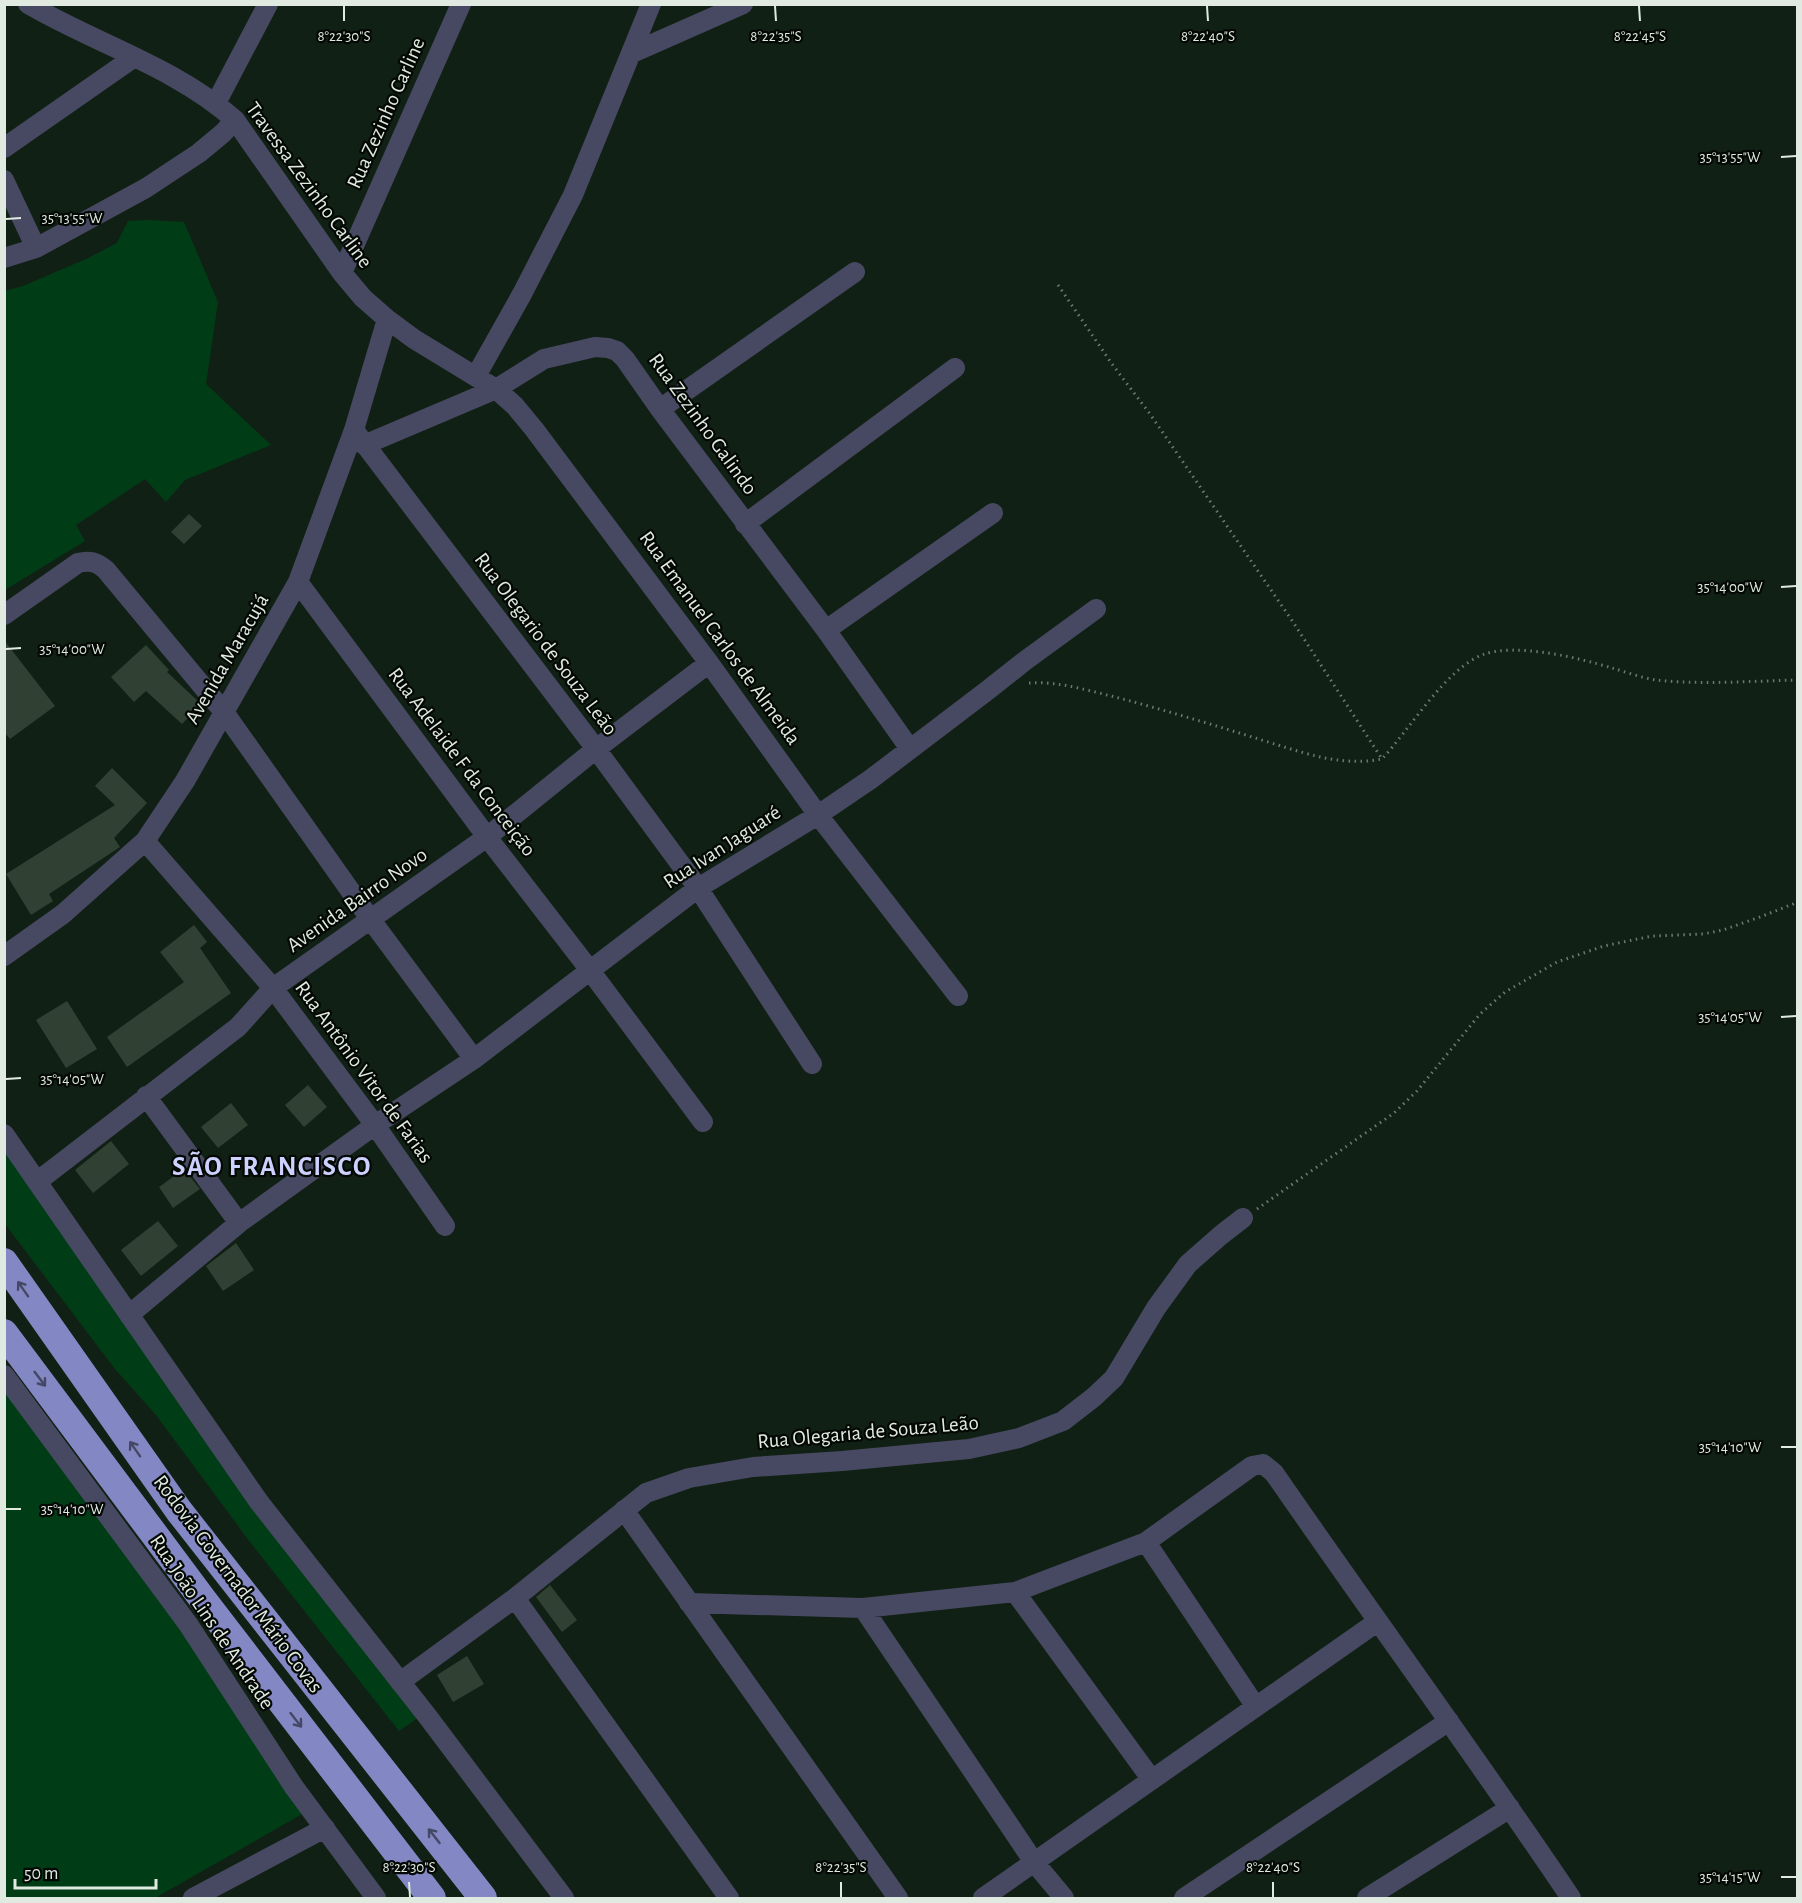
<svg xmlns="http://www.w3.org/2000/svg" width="1802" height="1903" font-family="'Alegreya Sans',sans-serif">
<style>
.green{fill:#003d16}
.building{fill:#304032}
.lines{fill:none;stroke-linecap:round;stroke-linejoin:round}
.path{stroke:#6d7a70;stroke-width:3;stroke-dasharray:1.5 4.5;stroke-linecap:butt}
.minor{stroke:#474962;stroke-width:20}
.highway{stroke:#8387c4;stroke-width:28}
.oneway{stroke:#444864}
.ticks{fill:none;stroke:#e0eae1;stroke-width:2}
.labels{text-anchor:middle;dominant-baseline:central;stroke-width:4.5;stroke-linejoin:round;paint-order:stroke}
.street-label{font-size:21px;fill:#e0eae1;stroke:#040804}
.district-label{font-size:27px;font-weight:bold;letter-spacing:1.5px;fill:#cdd1fd;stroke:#040804}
.ticks-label{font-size:15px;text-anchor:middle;fill:#e0eae1;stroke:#040804;stroke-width:4.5;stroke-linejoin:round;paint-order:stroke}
</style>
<rect width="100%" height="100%" fill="#112014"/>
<path class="green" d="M 149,220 L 184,222 L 218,302 L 206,384 L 271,445 L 185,480 L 166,502 L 145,479 L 76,525 L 85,541 L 5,590 L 5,291 L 23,286 L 86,259 L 117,243 L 128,221 Z
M 5,1146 L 422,1715 L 399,1731 L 250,1542 L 156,1415 L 115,1369 L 5,1224 Z
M 4,1390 L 207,1655 L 304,1813 L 155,1898 L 5,1898 Z"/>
<path class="building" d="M 189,514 L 202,526 L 184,544 L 171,532 Z
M 4,640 L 55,706 L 10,739 L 4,732 Z
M 146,645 L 169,670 L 167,672 L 201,704 L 182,724 L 146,691 L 134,702 L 111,677 Z
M 112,768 L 147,803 L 114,838 L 120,847 L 49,894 L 53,901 L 31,915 L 6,874 L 115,805 L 95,786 Z
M 194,925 L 207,942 L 200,948 L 231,993 L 127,1067 L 107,1037 L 184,982 L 160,952 Z
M 67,1001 L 97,1049 L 66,1068 L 36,1020 Z
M 308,1085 L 327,1107 L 304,1127 L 285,1105 Z
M 231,1103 L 248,1125 L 218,1148 L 201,1127 Z
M 111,1141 L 129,1164 L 93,1193 L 75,1170 Z
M 184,1169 L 200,1189 L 173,1208 L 159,1187 Z
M 158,1221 L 178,1246 L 141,1276 L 121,1250 Z
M 236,1243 L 254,1270 L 223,1291 L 206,1266 Z
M 550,1585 L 577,1620 L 562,1632 L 536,1597 Z
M 467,1656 L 484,1684 L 453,1702 L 437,1675 Z"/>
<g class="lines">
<path class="path" d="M 1058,285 L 1112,364 L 1150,414 L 1293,622 L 1382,759
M 1029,683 C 1059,681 1090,691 1119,698 C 1168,711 1217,726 1265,741 C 1304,753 1341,767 1382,759 C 1409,730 1446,669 1482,655 C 1515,642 1579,658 1612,668 C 1626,672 1642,678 1656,680 C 1703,685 1751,681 1798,680
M 1257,1209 L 1394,1113 L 1417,1091 L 1480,1014 L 1505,992 L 1557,962 L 1604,946 L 1652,936 L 1703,934 L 1723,930 L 1760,917 L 1793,904 L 1798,900"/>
<path class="minor" d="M 28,4 C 96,44 176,67 235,120 L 342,273 L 363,298 L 387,319 L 414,339 L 496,389 L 515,406 L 534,429 L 709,663 L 818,815 L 958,996
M 632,53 L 743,4
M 216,103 L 268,4
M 4,148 L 133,58
M 4,180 L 36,248
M 4,258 L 36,248 L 146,188 L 199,153 L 223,133 L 235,120
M 342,273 L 461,4
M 476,376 L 522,294 L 573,195 L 651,4
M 660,409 L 855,272
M 354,430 L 596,749 L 698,888 L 812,1064
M 364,445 L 496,389 L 544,359 L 595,347 L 608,348 L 617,351 L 625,359 L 660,409 L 826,630 L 910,749
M 745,524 L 955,368
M 298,582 L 487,837 L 589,969 L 703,1122
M 4,615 L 78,563 C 90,560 97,562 106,570 L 224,712 L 371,920 L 474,1059
M 826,630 L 993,513
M 145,841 L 273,988 L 375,1125 L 445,1226
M 4,956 L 63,914 L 145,841 L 185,781 L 298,582 L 354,430 L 387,319
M 146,1096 L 239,1223
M 4,1134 L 259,1502 L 428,1717 L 564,1898
M 38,1181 L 238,1027 L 273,988 L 487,837 L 596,749 L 709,663
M 129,1315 L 239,1223 L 375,1125 L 474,1059 L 698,888 L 818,815 L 871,779 L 988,690 L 1026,660 L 1096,609
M 4,1375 L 188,1624 L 294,1787 L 376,1898
M 624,1510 L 898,1898
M 1146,1542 L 1256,1707
M 1015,1592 L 1152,1780
M 515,1598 L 729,1898
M 689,1603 L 863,1608 L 1015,1592 L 1146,1542 L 1252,1466 L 1263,1464 L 1274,1473 C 1372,1615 1475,1755 1571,1898
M 863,1608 L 1034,1862 L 1064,1898
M 400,1682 L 515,1598 L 646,1493 L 689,1478 L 753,1467 L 842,1461 L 969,1449 L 1019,1438 L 1063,1421 L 1094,1397 L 1114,1378 L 1156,1308 L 1188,1264 L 1221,1235 L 1243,1218
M 193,1898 L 325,1828
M 983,1898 L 1377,1622
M 1184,1898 L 1449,1721
M 1367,1898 L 1510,1808"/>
<path class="highway" d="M 4,1262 L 179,1511 L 483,1898
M 4,1333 L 204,1601 L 432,1898"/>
</g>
<defs><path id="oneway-shaft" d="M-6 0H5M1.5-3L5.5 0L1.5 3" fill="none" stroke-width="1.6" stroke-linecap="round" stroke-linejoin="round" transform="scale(1.5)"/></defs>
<g class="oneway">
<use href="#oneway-shaft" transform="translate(23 1289) rotate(-125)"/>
<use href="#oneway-shaft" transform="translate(40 1379) rotate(53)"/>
<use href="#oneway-shaft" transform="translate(135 1449) rotate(-125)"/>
<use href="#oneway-shaft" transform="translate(296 1720) rotate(52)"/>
<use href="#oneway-shaft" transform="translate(434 1836) rotate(-128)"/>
</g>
<path class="ticks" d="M 344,6 L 344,21M 775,6 L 776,21M 1207,6 L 1208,21M 1639,6 L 1640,21M 1781,157 L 1796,156M 6,219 L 21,218M 1781,587 L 1796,586M 6,649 L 21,648M 1781,1017 L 1796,1016M 6,1079 L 21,1078M 1781,1447 L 1796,1447M 6,1509 L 21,1509M 1781,1877 L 1796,1877M 409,1882 L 410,1897M 841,1882 L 841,1897M 1273,1882 L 1273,1897"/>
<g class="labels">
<g class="street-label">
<text transform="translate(386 113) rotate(-66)">Rua Zezinho Carline</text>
<text transform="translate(309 185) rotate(54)">Travessa Zezinho Carline</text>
<text transform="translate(703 424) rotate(54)">Rua Zezinho Galindo</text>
<text transform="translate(720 638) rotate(54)">Rua Emanuel Carlos de Almeida</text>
<text transform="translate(546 644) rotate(53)">Rua Olegario de Souza Leão</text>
<text transform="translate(227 659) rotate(-60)">Avenida Maracujá</text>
<text transform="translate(462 762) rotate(53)">Rua Adelaide F da Conceição</text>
<text transform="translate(722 847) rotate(-33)">Rua Ivan Jaguaré</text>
<text transform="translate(357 900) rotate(-35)">Avenida Bairro Novo</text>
<text transform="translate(364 1072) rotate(54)">Rua Antônio Vitor de Farias</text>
<text transform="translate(868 1432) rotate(-5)">Rua Olegaria de Souza Leão</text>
<text transform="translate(238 1584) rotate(53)">Rodovia Governador Mário Covas</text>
<text transform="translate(212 1622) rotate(56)">Rua João Lins de Andrade</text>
</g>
<g class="district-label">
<text x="272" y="1166">SÃO FRANCISCO</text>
</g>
</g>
<g class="ticks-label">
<text x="344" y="41">8°22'30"S</text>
<text x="776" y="41">8°22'35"S</text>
<text x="1208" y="41">8°22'40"S</text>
<text x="1640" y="41">8°22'45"S</text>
<text x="1730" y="162">35°13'55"W</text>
<text x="72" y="223">35°13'55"W</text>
<text x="1730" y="592">35°14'00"W</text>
<text x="72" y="654">35°14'00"W</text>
<text x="1730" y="1022">35°14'05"W</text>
<text x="72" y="1084">35°14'05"W</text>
<text x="1730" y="1452">35°14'10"W</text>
<text x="72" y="1514">35°14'10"W</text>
<text x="409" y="1872">8°22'30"S</text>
<text x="841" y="1872">8°22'35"S</text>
<text x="1273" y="1872">8°22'40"S</text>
<text x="1730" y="1882">35°14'15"W</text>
</g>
<rect width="1802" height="1903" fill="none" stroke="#e0eae1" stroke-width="12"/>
<path d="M15 1879v9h141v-9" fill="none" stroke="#e0eae1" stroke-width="3"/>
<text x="24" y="1879" font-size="18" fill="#e0eae1" stroke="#040804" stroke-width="4.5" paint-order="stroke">50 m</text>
</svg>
